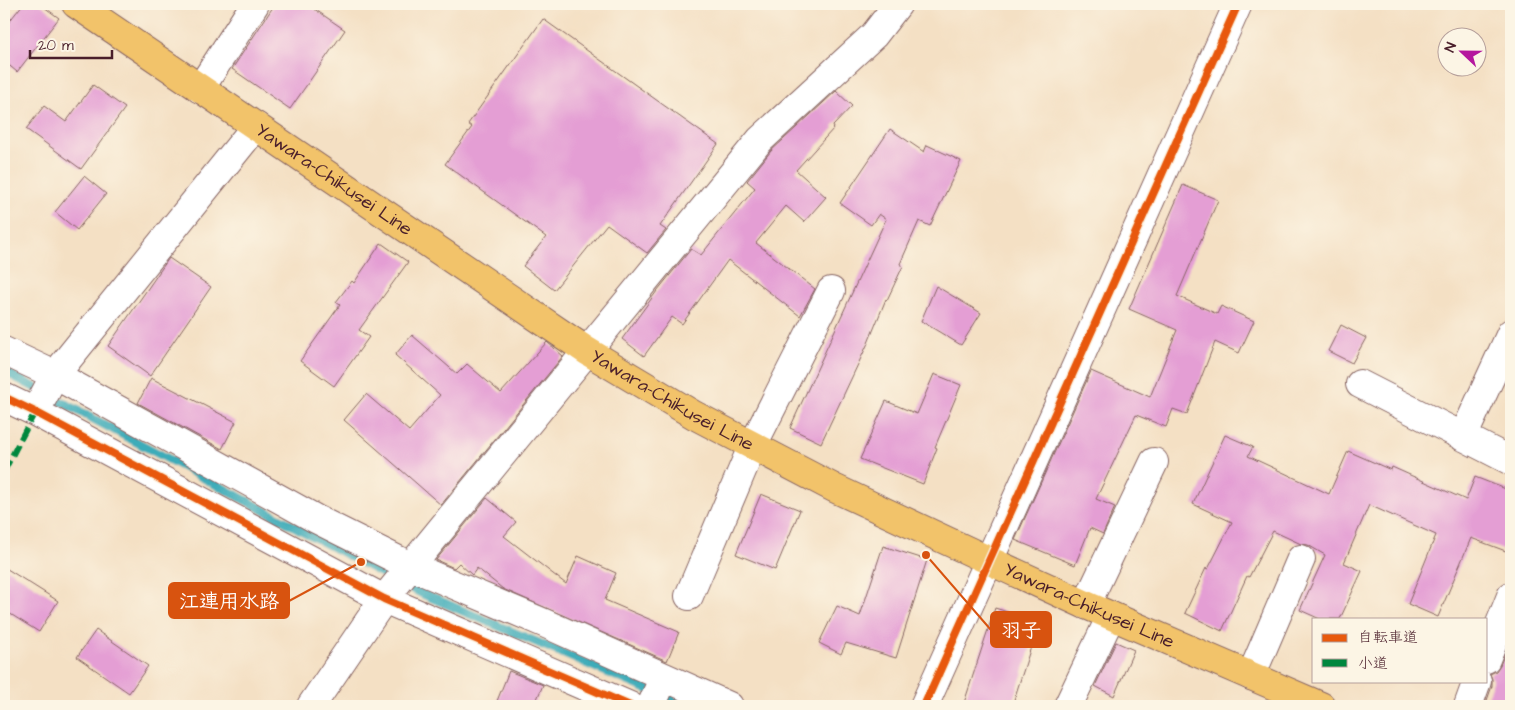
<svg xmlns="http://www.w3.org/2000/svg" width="1515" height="710" font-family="'Architects Daughter','Klee One',sans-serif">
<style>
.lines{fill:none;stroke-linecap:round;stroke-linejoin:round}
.stream{stroke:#3cacb9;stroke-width:9}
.building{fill:#e49ed4}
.minor-casing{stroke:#866361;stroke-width:30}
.major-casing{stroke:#866361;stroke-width:30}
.minor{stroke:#fff;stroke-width:28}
.major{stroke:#f2c36a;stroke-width:28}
.quiet{stroke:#00873e;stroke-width:6;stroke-dasharray:12 6;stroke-linecap:butt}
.cycleway-casing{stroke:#fcf5e5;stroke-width:11}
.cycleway{stroke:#e8590c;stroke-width:8}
.labels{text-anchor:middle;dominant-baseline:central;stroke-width:5;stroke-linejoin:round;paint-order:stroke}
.street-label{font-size:19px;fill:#4a1f2b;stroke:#fcf5e5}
.leader{fill:none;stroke:#d8530f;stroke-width:2}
.callout-dot{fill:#d8530f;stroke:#fcf5e5;stroke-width:2}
.callout{fill:#d8530f;stroke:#d8530f;stroke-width:2}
.callout-label{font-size:20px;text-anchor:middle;font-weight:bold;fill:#fff}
</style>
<rect width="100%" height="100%" fill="#fcf5e5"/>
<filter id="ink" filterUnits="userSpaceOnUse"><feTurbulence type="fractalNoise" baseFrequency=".02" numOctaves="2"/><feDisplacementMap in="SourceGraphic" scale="10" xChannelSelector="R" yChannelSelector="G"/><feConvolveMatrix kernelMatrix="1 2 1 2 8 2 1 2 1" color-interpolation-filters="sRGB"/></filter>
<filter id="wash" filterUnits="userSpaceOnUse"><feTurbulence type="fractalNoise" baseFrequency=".0096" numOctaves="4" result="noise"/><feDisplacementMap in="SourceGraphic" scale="20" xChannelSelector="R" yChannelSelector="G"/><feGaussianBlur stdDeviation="1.12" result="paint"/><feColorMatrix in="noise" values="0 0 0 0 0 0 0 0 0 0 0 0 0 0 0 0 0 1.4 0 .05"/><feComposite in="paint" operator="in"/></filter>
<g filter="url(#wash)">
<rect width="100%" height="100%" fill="#f4e0c4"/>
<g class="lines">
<path class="stream" d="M 4,371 L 361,562 L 423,594 L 687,706"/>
</g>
<g id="blocks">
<path class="building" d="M 23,4 L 40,4 L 59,18 L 17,72 L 4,61 L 4,28 Z
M 275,4 L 307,4 L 345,30 L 290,109 L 232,69 Z
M 543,19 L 718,144 L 660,226 L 666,230 L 647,253 L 607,224 L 554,290 L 523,266 L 546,237 L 445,164 L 472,127 L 468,124 Z
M 93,85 L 125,108 L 81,169 L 26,129 L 44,106 L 66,122 Z
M 836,91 L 852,106 L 833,126 L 834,128 L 796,170 L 826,197 L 804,222 L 786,206 L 756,243 L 815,289 L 800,316 L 728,260 L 682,324 L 672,317 L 644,356 L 622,339 L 657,291 L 691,249 L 701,255 L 755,188 L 747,181 L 771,151 Z
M 890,129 L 924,152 L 927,145 L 961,161 L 930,226 L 919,221 L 900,264 L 903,266 L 887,300 L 886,299 L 868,343 L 821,443 L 790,428 L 886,219 L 879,214 L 871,225 L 840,203 Z
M 84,176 L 106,194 L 77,230 L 55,212 Z
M 1183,185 L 1218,200 L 1177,296 L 1217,314 L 1221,306 L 1254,321 L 1239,353 L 1215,342 L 1187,414 L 1173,409 L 1166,427 L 1136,415 L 1096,499 L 1115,507 L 1103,534 L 1090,528 L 1075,565 L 1015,540 L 1091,371 L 1150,397 L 1177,330 L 1129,309 Z
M 381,243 L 408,262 L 359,330 L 369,337 L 334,386 L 300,361 L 340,305 L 336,302 L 352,281 L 354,283 Z
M 169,258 L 211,287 L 150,376 L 108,346 Z
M 936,286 L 981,313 L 961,345 L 921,321 Z
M 1341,325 L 1366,338 L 1352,363 L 1328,351 Z
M 412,335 L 457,374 L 467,364 L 501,393 L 547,342 L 563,356 L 441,505 L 344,420 L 366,394 L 409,431 L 440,395 L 395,355 Z
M 934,374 L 961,385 L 935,447 L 937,448 L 923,484 L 860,459 L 886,401 L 917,414 Z
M 151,378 L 236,422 L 222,449 L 138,403 Z
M 1225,435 L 1253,447 L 1248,456 L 1329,494 L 1348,451 L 1391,470 L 1392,467 L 1466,500 L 1475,477 L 1511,491 L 1511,553 L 1471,538 L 1438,617 L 1408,604 L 1436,535 L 1369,505 L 1344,563 L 1362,571 L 1340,619 L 1320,619 L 1300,610 L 1325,555 L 1308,545 L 1301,544 L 1273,531 L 1249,577 L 1247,576 L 1222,631 L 1185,613 L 1206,568 L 1208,569 L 1232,522 L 1193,504 Z
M 761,494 L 800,510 L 775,570 L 736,554 Z
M 487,498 L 516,522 L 504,536 L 566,584 L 578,556 L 616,573 L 605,600 L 679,632 L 667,661 L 503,589 L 477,568 L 472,575 L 459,563 L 454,568 L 436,560 Z
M 883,546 L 927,560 L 896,658 L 846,643 L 841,654 L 819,643 L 837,606 L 860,616 Z
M 4,567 L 58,601 L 39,632 L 4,610 Z
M 995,608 L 1039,622 L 1012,706 L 963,706 Z
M 96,630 L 148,666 L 129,693 L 77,657 Z
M 1511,638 L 1511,706 L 1485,706 L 1492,686 L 1492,679 L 1490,674 L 1496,671 L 1500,665 Z
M 1116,642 L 1134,650 L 1114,696 L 1095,686 Z
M 509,671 L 543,685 L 534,706 L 495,706 Z"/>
</g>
</g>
<g filter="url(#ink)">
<use href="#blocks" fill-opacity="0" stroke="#866361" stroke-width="1"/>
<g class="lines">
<g class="minor-casing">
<path id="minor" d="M 200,89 L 255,4
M 4,351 L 55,375 L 316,519 L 410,566 L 544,623 L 729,706
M 1360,384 L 1511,461
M 4,397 L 35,412 L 384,599 L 630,706
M 35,412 L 55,375 L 256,126
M 1463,437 L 1511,333
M 689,596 L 752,447 L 831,291
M 1086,605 L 1154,462
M 1486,659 L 1511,596
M 1251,676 L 1301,559
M 311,706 L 384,599 L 760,140 L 874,35 L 898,4
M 651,706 L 664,677
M 924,706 L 1238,4
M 1068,706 L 1111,616
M 1468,706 L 1477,681"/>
</g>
<g class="major-casing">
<g id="major">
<path id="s1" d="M 76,4 L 587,351 L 694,415 L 834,488 L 990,561 L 1086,605 L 1321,706"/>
</g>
</g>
<use href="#minor" class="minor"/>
<use href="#major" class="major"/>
<path class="quiet" d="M 4,471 L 35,412"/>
<g class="cycleway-casing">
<path id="cycleway" d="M 4,397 L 35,412 L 384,599 L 630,706
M 924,706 L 1238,4"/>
</g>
<use href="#cycleway" class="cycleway"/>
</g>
</g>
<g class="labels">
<g class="street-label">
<text stroke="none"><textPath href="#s1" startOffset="312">Yawara-Chikusei Line</textPath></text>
<text stroke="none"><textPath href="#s1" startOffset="716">Yawara-Chikusei Line</textPath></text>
<text stroke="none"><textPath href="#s1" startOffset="1181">Yawara-Chikusei Line</textPath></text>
</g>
</g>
<path class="leader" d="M361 562L289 601M926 555L991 630"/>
<g class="callout-dot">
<circle cx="361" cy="562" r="5"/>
<circle cx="926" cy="555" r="5"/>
</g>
<g class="callout">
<rect x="169" y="583" width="120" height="35" rx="5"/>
<rect x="991" y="612" width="60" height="35" rx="5"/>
</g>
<g class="callout-label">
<text x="229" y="608">江連用水路</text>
<text x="1021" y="637">羽子</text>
</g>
<rect width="1515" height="710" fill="none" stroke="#fcf5e5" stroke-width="20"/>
<rect x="1312" y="618" width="175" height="65" fill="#fcf5e5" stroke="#b59f9b"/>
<rect x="1322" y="634" width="25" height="8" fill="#e8590c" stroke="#b59f9b"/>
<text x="1358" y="642" font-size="15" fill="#4a1f2b">自転車道</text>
<rect x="1322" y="659" width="25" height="8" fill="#00873e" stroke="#b59f9b"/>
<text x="1358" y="668" font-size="15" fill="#4a1f2b">小道</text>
<g transform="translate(1462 52) rotate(292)"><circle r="24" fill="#fcf5e5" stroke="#b59f9b"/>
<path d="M0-4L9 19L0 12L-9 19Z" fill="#b5179e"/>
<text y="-8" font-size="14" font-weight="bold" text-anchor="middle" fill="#4a1f2b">N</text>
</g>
<path d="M30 50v8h82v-8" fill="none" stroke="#4a1f2b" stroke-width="2.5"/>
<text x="38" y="50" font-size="15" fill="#4a1f2b" stroke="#fcf5e5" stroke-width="4" paint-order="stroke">20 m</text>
</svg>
